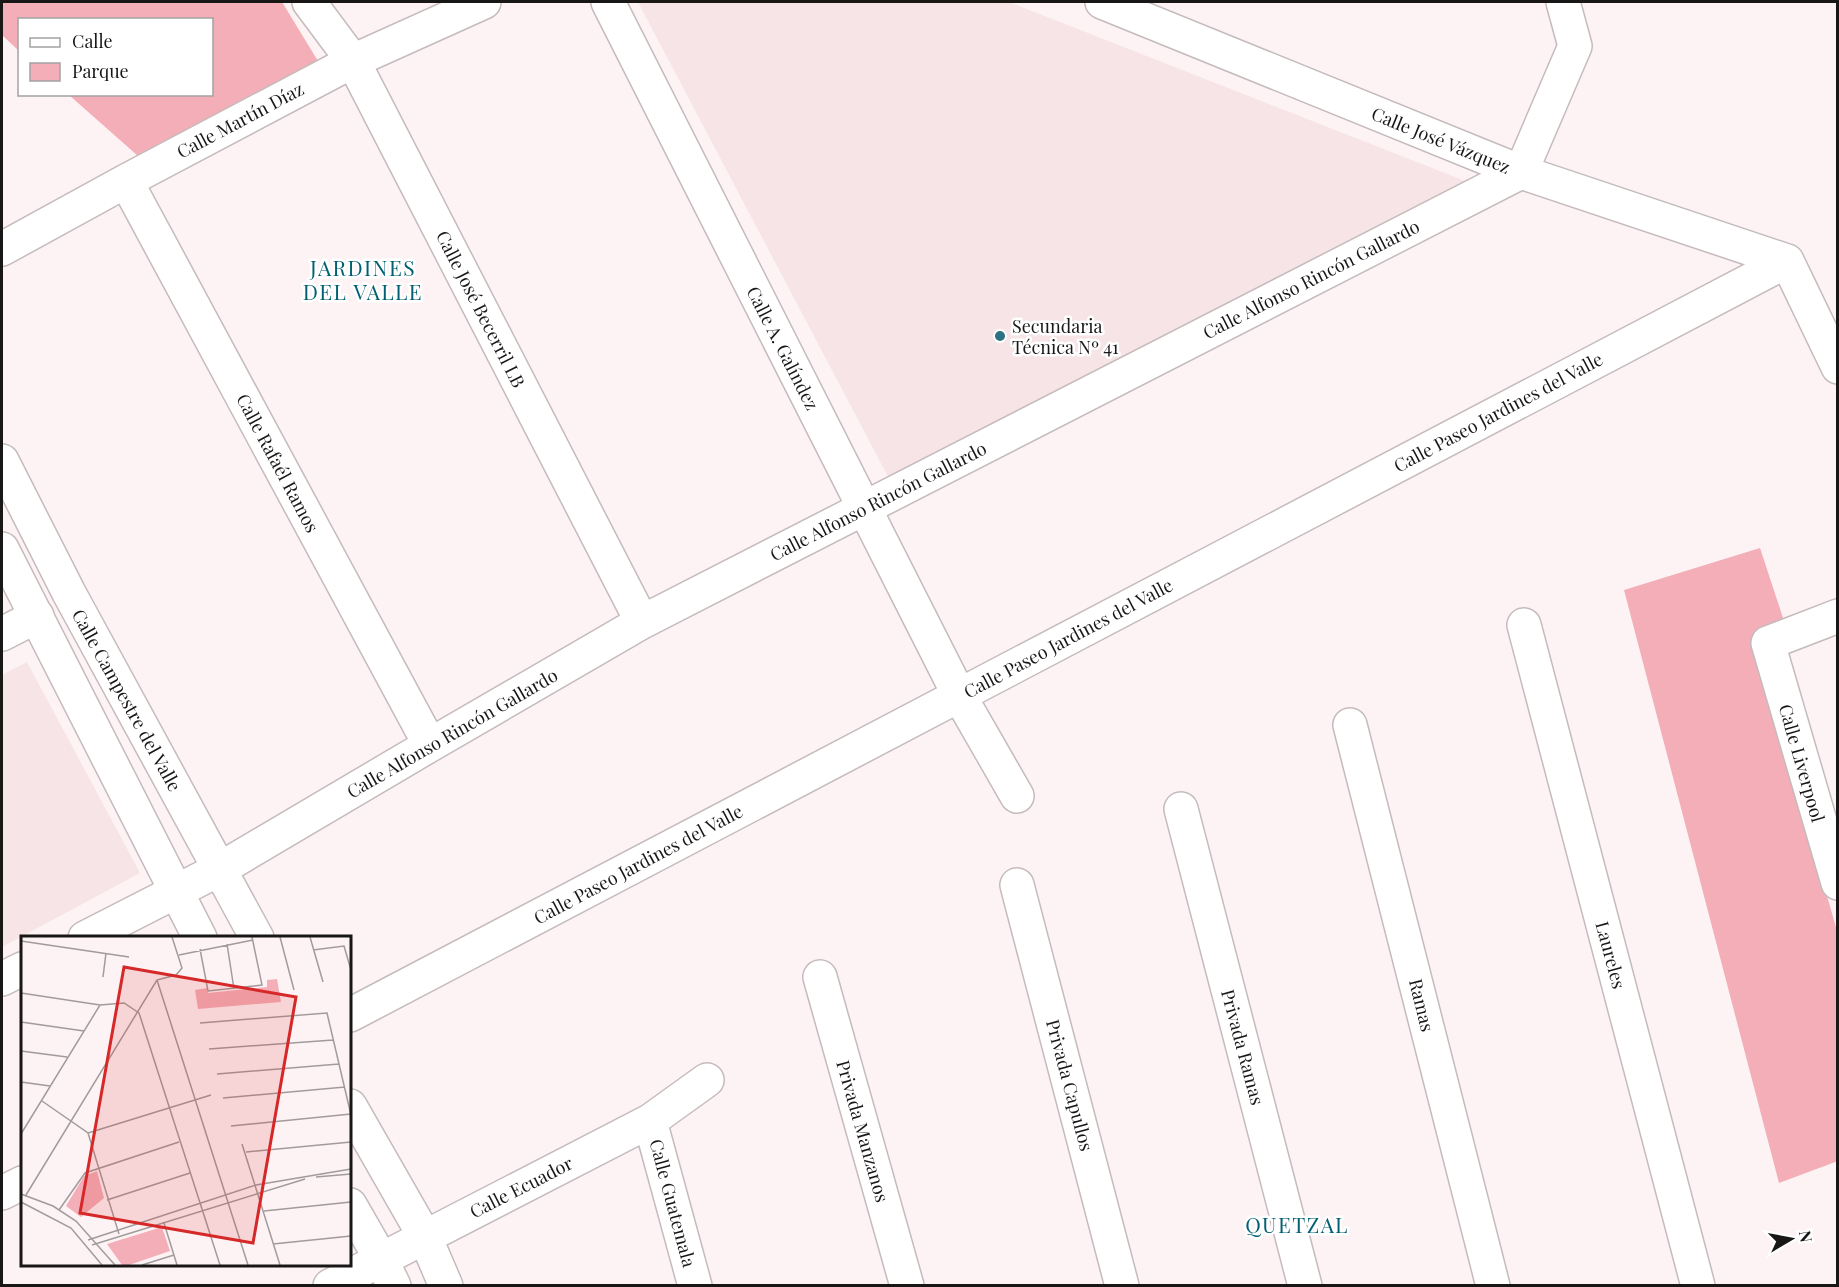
<svg xmlns="http://www.w3.org/2000/svg" width="1839" height="1287" font-family="'Playfair Display',serif">
<style>
.built{fill:#f6e4e6}
.green{fill:#f4aeb7}
.lines{fill:none;stroke-linecap:round;stroke-linejoin:round}
.street-casing{stroke:#c5bbbc;stroke-width:36}
.secondary-casing{stroke:#c5bbbc;stroke-width:36}
.street{stroke:#fff;stroke-width:33}
.secondary{stroke:#fff;stroke-width:33}
.poi-dot{fill:#2e7182;stroke:#fff;stroke-width:2}
.labels{text-anchor:middle;dominant-baseline:central;stroke-width:5;stroke-linejoin:round;paint-order:stroke}
.street-label{font-size:18px;fill:#191616;stroke:#fff}
.poi-label{font-size:18px;fill:#191616;stroke:#fff;text-anchor:start}
.quarter-label{font-size:21px;letter-spacing:1.5px;fill:#026072;stroke:#fff}
.inset-road{fill:none;stroke:#a29b9b;stroke-width:1.5}
.view{fill:#d62828;fill-opacity:0.15;stroke:#d62828;stroke-width:3}
.inset-edge{fill:none;stroke:#191616;stroke-width:3}
</style>
<rect width="100%" height="100%" fill="#fdf3f4"/>
<path class="built" d="M 638,2 L 1009,2 L 1478,186 L 893,486 Z
M 27,662 L 140,873 L 2,947 L 2,675 Z"/>
<path class="green" d="M 2,2 L 282,2 L 321,66 L 138,156 L 69,95 L 212,94 L 212,20 L 20,20 L 19,51 L 2,35 Z
M 1760,548 L 1786,627 L 1754,638 L 1837,931 L 1838,1161 L 1779,1183 L 1624,590 Z"/>
<g class="lines">
<g class="street-casing">
<path id="street" d="M 309,2 L 353,61 L 642,622
M 608,2 L 959,695 L 1017,796
M 1102,2 L 1521,172 L 1787,261
M 126,181 L 430,745
M 2,249 L 126,181 L 353,61 L 484,2
M 1787,261 L 1838,367
M 1838,616 L 1768,643 L 1838,883
M 1524,625 L 1698,1286
M 2,634 L 37,616
M 1350,725 L 1493,1286
M 1181,809 L 1305,1286
M 1017,885 L 1122,1286
M 85,938 L 220,869 L 430,745 L 642,622 L 1521,172 L 1575,46 L 1563,2
M 820,977 L 907,1286
M 2,979 L 22,969
M 350,1015 L 1787,261
M 650,1121 L 695,1286
M 2,1193 L 22,1183
M 330,1286 L 650,1121 L 707,1080"/>
</g>
<g class="secondary-casing">
<path id="secondary" d="M 2,461 L 69,593 L 257,938
M 2,549 L 200,938
M 350,1106 L 425,1237 L 446,1286
M 350,1205 L 381,1259 L 394,1286"/>
</g>
<use href="#street" class="street"/>
<use href="#secondary" class="secondary"/>
</g>
<circle class="poi-dot" cx="1000" cy="336" r="6"/>
<g class="labels">
<g class="street-label">
<text transform="translate(240 120) rotate(-28)">Calle Martín Díaz</text>
<text transform="translate(1441 140) rotate(22)">Calle José Vázquez</text>
<text transform="translate(1311 279) rotate(-27)">Calle Alfonso Rincón Gallardo</text>
<text transform="translate(481 309) rotate(63)">Calle José Becerril LB</text>
<text transform="translate(783 348) rotate(63)">Calle A. Galíndez</text>
<text transform="translate(1498 412) rotate(-28)">Calle Paseo Jardines del Valle</text>
<text transform="translate(278 463) rotate(62)">Calle Rafaél Ramos</text>
<text transform="translate(878 501) rotate(-27)">Calle Alfonso Rincón Gallardo</text>
<text transform="translate(1068 638) rotate(-28)">Calle Paseo Jardines del Valle</text>
<text transform="translate(127 700) rotate(61)">Calle Campestre del Valle</text>
<text transform="translate(452 733) rotate(-30)">Calle Alfonso Rincón Gallardo</text>
<text transform="translate(1802 763) rotate(74)">Calle Liverpool</text>
<text transform="translate(638 864) rotate(-28)">Calle Paseo Jardines del Valle</text>
<text transform="translate(1611 955) rotate(75)">Laureles</text>
<text transform="translate(1422 1005) rotate(76)">Ramas</text>
<text transform="translate(1243 1047) rotate(75)">Privada Ramas</text>
<text transform="translate(1070 1085) rotate(75)">Privada Capullos</text>
<text transform="translate(863 1131) rotate(74)">Privada Manzanos</text>
<text transform="translate(521 1187) rotate(-27)">Calle Ecuador</text>
<text transform="translate(673 1203) rotate(75)">Calle Guatemala</text>
</g>
<g class="poi-label">
<text x="1012" y="326">Secundaria<tspan x="1012" dy="21">Técnica Nº 41</tspan></text>
</g>
<g class="quarter-label">
<text x="363" y="267">JARDINES<tspan x="363" dy="24">DEL VALLE</tspan></text>
<text x="1297" y="1224">QUETZAL</text>
</g>
</g>
<g transform="translate(21 936)">
<rect width="330" height="330" fill="#fdf3f4"/>
<path d="M 256,43 L 260,66 L 177,73 L 174,54 L 186,52 L 187,57 L 246,51 L 246,44 ZM 76,235 L 83,262 L 60,281 L 45,270 L 63,240 ZM 141,291 L 149,315 L 108,329 L 101,329 L 86,308 Z" fill="#f4aeb7"/>
<path class="inset-road" d="M 259,1 L 273,54M 289,1 L 302,46M 0,5 L 108,21M 206,8 L 213,53M 179,13 L 187,55 L 241,49 L 231,1M 292,14 L 323,10 L 330,34M 158,19 L 232,4M 82,41 L 85,17M 136,44 L 227,329M 136,44 L 155,39 L 161,32 L 151,1M 0,57 L 79,69 L 103,67 L 118,77 L 199,329M 0,86 L 63,95M 179,87 L 306,77 L 330,179M 188,113 L 312,104M 0,115 L 46,121M 196,138 L 318,128M 0,146 L 29,150M 202,162 L 324,151M 21,165 L 67,197 L 98,298M 210,190 L 330,178M 67,197 L 190,159M 0,198 L 79,69M 221,208 L 259,329M 225,216 L 330,206M 295,241 L 330,238M 0,258 L 32,270 L 55,285 L 94,329M 5,259 L 136,44M 86,264 L 169,237M 0,266 L 50,292 L 81,329M 38,274 L 64,237 L 158,206M 243,275 L 330,266M 143,287 L 156,329M 67,304 L 235,249 L 330,233M 252,308 L 330,300M 71,309 L 284,243M 121,329 L 153,319"/>
<path class="view" d="M 103,31 L 275,61 L 232,307 L 59,277 Z"/>
<rect width="330" height="330" class="inset-edge"/>
</g>
<rect width="1839" height="1287" fill="none" stroke="#191616" stroke-width="6"/>
<rect x="18" y="18" width="195" height="78" fill="#ffffff" stroke="#a3a2a2" stroke-width="1.5"/>
<rect x="30" y="38" width="30" height="9" fill="#ffffff" stroke="#a3a2a2" stroke-width="1.5"/>
<text x="72" y="48" font-size="18" fill="#191616">Calle</text>
<rect x="30" y="63" width="30" height="18" fill="#f4aeb7" stroke="#a3a2a2" stroke-width="1.5"/>
<text x="72" y="78" font-size="18" fill="#191616">Parque</text>
<g transform="translate(1791 1239) rotate(80)" stroke="#ffffff" stroke-width="4.5" paint-order="stroke">
<path d="M0-4.5L10 22L0 15L-10 22Z" fill="#191616"/>
<text y="-9" font-size="16" font-weight="bold" text-anchor="middle" fill="#191616">N</text>
</g>
</svg>
